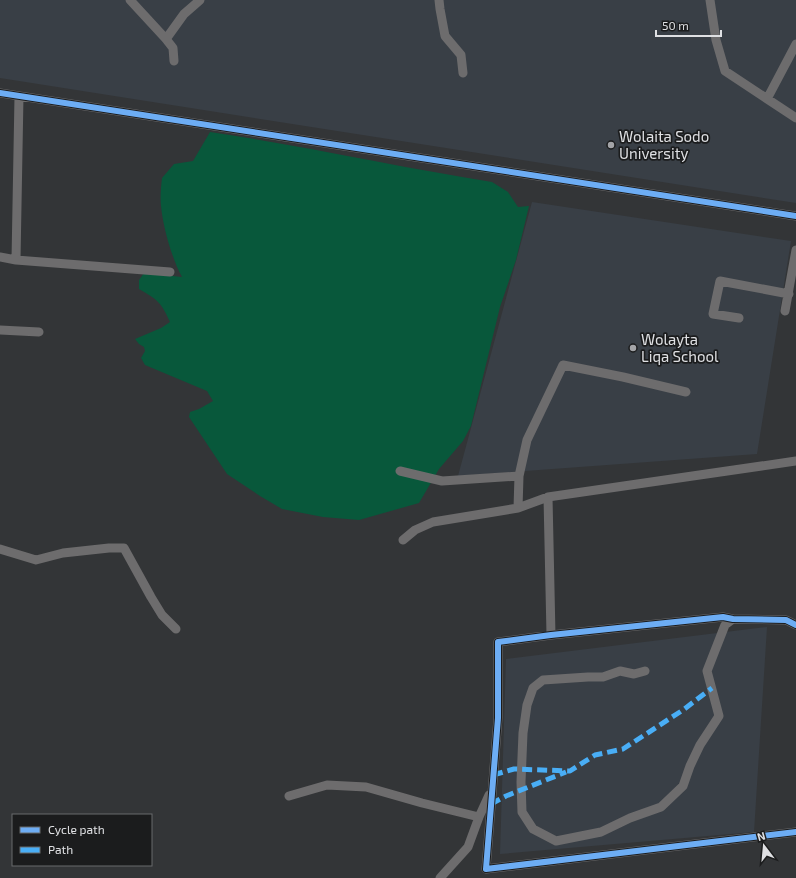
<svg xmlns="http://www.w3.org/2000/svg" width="796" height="878" font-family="'Exo 2',sans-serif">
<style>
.built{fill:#393f46}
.green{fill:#08583b}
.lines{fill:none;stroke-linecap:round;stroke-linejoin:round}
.minor{stroke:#6d6c6d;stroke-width:9}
.quiet{stroke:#49aef6;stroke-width:5;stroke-dasharray:10 5;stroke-linecap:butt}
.cycleway-casing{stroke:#1b1c1d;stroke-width:8}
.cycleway{stroke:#6dadf4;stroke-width:6}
.poi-dot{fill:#a3a4a7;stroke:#1b1c1d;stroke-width:1.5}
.labels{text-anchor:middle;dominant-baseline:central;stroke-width:3.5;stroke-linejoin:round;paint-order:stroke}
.poi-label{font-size:15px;fill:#dfe0e3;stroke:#1b1c1d;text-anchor:start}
</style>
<rect width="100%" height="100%" fill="#333537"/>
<path class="built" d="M 0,0 L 796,0 L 796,203 L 0,78 Z
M 532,202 L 791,241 L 757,454 L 458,476 Z
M 767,627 L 754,832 L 500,854 L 506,659 Z"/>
<path class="green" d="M 210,132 C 305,146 398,167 492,182 L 508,192 L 518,207 L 529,206 L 516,260 L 500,307 L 471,426 L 463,441 L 439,469 L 419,503 L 359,520 L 323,517 L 282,509 L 260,496 L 227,474 L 189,417 L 190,412 L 199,409 L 213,401 L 207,391 L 145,365 L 141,358 L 145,351 L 144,347 L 139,344 L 135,339 L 161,328 L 170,322 C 161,302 158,300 139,289 L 139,280 L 144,273 L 182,277 C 172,259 163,227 161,206 C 160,197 161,187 162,178 L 174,164 L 193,161 Z"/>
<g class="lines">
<path class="minor" d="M 130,0 L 166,39 L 173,48 L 174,61
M 439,0 L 440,9 L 445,36 L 461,55 L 463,73
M 710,0 L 716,40 L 725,71 L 796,118
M 166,39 L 184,14 L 200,0
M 0,93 L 796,216
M 767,99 L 796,44
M 0,257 L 16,260 L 170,272
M 16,260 L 19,96
M 785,311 L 796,250
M 739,318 L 713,314 L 720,281 L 789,294
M 0,330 L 39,332
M 400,471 L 442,481 L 519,476 L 518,508 L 548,497
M 519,476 L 527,440 L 563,365 L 623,377 L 686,392
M 403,540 L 415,530 L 433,522 L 518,508
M 0,549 L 36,560 L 63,553 L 109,548 L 124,548 L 151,597 L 162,615 L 176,629
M 796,625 L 786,620 L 733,619 L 723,617 L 551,635 L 498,642 L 498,718 L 486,869 L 796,832
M 551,635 L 548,497 L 796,461
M 645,671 L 634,674 L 620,671 L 603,677 L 588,677 L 543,680 L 533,688 L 527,705 L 523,733 L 521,782 L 522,812 L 533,829 L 556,841 L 601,832 L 630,818 L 661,807 L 683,786 L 690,766 L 700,745 L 719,716 L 707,671 L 725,625 L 733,619
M 289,796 L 327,785 L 366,787 L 422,803 L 479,817
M 440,878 L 468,847 L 479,817 L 489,795"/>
<path class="quiet" d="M 493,775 L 514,769 L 570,771 L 595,755 L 623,749 L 683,710 L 712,688
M 491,804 L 506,796 L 566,772"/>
<g class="cycleway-casing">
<path id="cycleway" d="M 0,93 L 796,216
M 796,625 L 786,620 L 733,619 L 723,617 L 551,635 L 498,642 L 498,718 L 486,869 L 796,832"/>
</g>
<use href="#cycleway" class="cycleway"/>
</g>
<g class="poi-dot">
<circle cx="611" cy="145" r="4"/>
<circle cx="633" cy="348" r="4"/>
</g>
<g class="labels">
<g class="poi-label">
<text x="619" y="136">Wolaita Sodo<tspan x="619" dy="17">University</tspan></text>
<text x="641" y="339">Wolayta<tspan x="641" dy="17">Liqa School</tspan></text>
</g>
</g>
<rect x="12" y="814" width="140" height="52" fill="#1b1c1d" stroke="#696a6c"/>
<rect x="20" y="827" width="20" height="6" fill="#6dadf4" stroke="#696a6c"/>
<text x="48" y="834" font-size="12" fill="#dfe0e3">Cycle path</text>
<rect x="20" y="847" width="20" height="6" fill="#49aef6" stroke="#696a6c"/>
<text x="48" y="854" font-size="12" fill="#dfe0e3">Path</text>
<g transform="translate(764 846) rotate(344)" stroke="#1b1c1d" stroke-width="3" paint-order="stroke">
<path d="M0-3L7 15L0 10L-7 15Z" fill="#dfe0e3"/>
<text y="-6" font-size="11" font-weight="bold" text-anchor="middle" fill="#dfe0e3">N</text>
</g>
<path d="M656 30v6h65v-6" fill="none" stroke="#dfe0e3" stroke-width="2"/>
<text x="662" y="30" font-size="12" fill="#dfe0e3" stroke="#1b1c1d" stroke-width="3" paint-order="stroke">50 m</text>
</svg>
